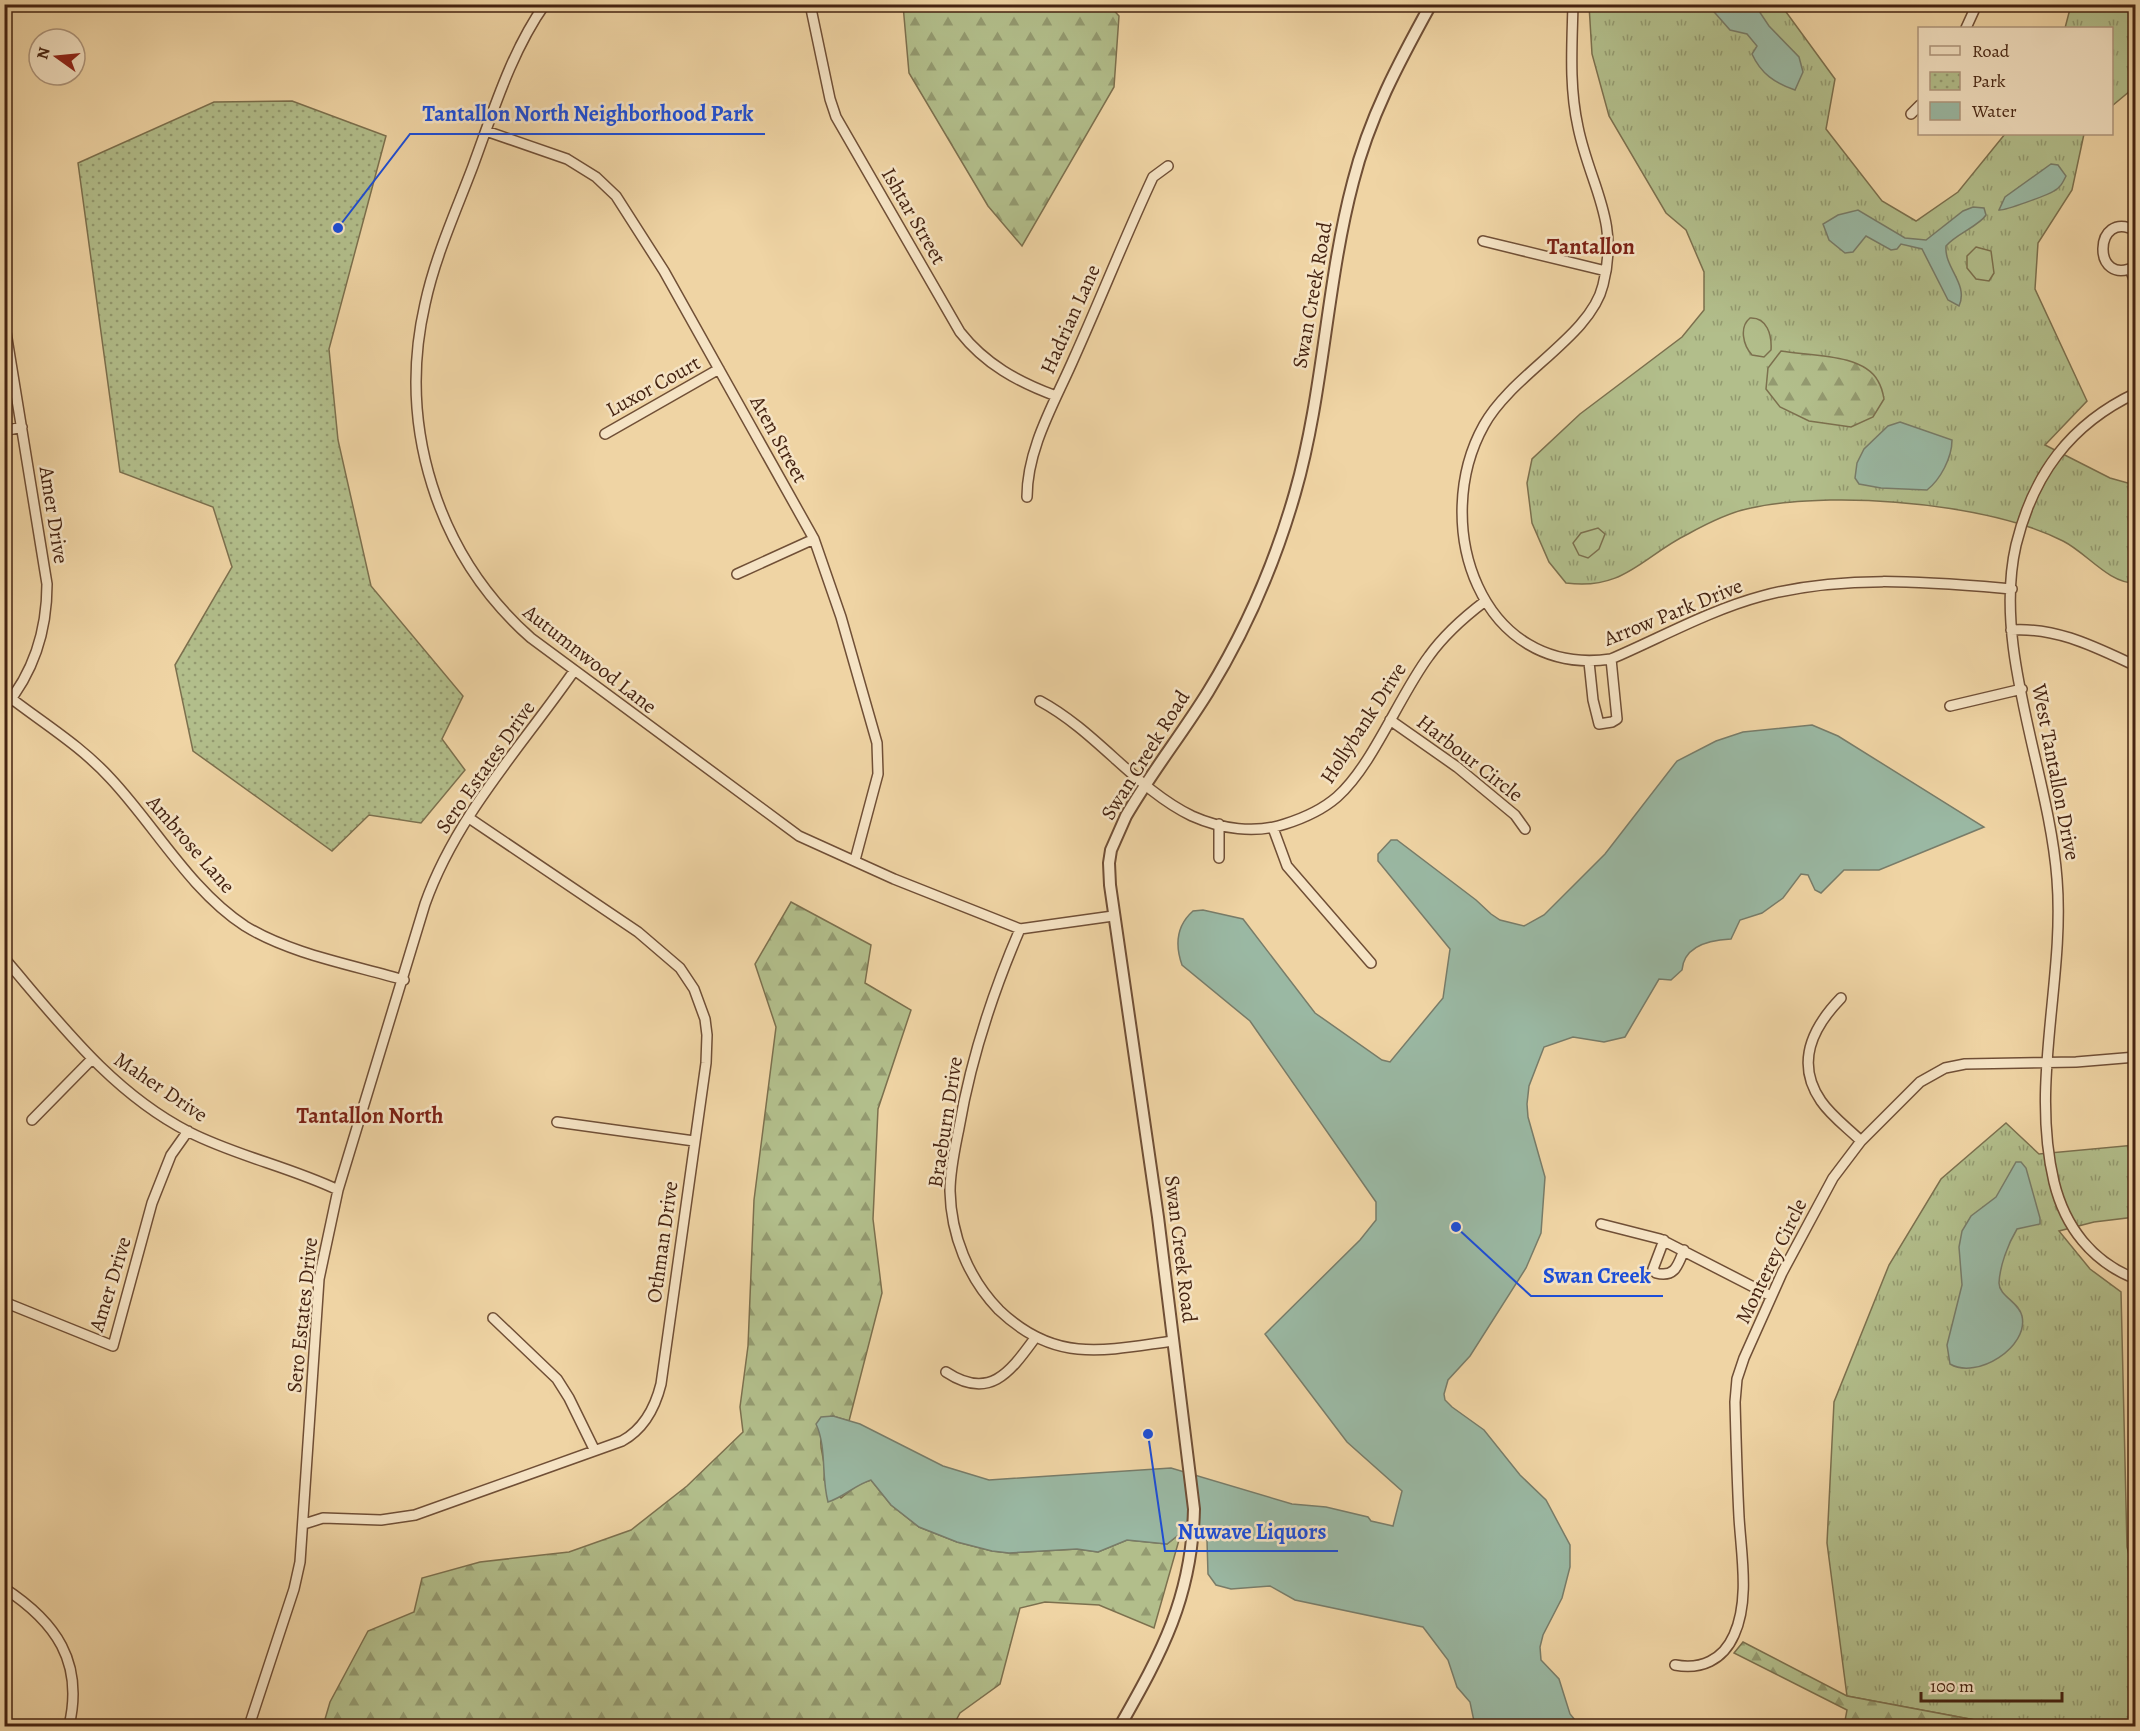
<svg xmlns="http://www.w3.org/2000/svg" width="2140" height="1731" font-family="Alegreya,serif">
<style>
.grass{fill:url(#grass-tufts);stroke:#7c704e;stroke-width:1.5}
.forest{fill:url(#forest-firs);stroke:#7c704e;stroke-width:1.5}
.park{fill:url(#park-dots);stroke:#7c704e;stroke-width:1.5}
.pitch{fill:#b2be8b;stroke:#7c704e;stroke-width:1.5}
.water{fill:#9ab8a3;stroke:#787c69;stroke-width:1.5}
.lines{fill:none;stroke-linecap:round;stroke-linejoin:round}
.minor-casing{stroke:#704f36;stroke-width:12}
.tertiary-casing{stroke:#704f36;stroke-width:14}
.minor{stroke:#f5e3c4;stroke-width:9}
.tertiary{stroke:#f5e3c4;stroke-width:10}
.labels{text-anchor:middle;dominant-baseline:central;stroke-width:5;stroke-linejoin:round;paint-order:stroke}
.street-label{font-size:21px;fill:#452311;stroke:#f5e3c4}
.neighbourhood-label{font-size:22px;font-weight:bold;fill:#7a1f14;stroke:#f5e3c4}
.leader{fill:none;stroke:#1d4ed8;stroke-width:2}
.callout-dot{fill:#1d4ed8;stroke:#f5e3c4;stroke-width:2}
.callout-label{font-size:22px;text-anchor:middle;font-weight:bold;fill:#1d4ed8;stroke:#f5e3c4;stroke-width:5;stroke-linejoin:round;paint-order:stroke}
</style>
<defs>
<pattern id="grass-tufts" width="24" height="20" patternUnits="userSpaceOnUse" patternTransform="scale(1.5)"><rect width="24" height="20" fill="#b2be8b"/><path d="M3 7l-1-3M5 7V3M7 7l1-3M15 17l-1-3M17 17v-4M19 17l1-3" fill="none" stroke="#939a70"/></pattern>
<pattern id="forest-firs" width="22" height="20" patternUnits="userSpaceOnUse" patternTransform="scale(1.5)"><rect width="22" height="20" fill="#b2be8b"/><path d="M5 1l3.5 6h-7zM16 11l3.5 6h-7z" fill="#939a70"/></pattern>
<pattern id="park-dots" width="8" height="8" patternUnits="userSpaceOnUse" patternTransform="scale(1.5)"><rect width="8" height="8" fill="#b2be8b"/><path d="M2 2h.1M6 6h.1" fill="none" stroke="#939a70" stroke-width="1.8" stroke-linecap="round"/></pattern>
</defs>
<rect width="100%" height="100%" fill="#efd4a4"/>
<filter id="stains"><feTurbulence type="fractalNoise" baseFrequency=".00333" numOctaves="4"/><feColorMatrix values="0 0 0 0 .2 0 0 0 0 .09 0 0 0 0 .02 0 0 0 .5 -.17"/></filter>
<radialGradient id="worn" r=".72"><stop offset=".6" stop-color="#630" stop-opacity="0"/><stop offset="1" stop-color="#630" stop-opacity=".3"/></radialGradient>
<path class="grass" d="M 1589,5 L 1781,5 L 1835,79 L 1826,129 L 1882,201 L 1916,221 L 1958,192 L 2005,134 L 2084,134 L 2072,190 L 2038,243 L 2035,289 L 2087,401 L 2045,445 L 2110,478 L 2135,485 L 2135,583 C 2108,583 2087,553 2063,541 C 2002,510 1900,499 1832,500 C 1806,501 1776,502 1751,508 C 1730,512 1706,524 1688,534 C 1643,556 1624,591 1566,583 L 1549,562 L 1532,523 L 1527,483 L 1532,459 L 1580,414 L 1682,337 L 1704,310 L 1704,272 L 1686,230 L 1666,213 L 1609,116 L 1592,54 Z
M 2071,5 L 2135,5 L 2135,90 L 2130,91 L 2112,106 L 2112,28 L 2065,28 Z
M 2006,1123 L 2039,1154 L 2135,1145 L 2135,1217 L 2094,1222 L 2059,1231 L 2090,1269 L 2121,1292 L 2127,1547 L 2136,1583 L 2135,1726 L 2007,1726 L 1847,1696 L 1827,1543 L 1834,1402 L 1889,1265 L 1941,1179 Z"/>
<path class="forest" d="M 1109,5 L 1119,16 L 1114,87 L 1022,246 L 988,206 L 909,73 L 903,5 Z
M 1781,351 C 1808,356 1863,353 1878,381 C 1881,386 1883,393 1884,399 L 1873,417 L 1851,427 L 1809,421 L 1780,407 L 1766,389 L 1768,368 Z
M 791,902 L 871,945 L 865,983 L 911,1010 L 878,1109 L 873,1219 L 882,1293 L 849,1421 L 833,1416 C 809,1448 828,1447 824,1480 L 841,1498 L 857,1485 L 871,1480 L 891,1505 L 919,1527 L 957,1542 L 992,1551 L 1009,1553 L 1077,1549 L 1098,1552 L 1127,1540 L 1167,1544 L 1181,1533 L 1154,1628 L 1099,1605 L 1045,1602 L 1020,1608 L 1000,1684 L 960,1713 L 953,1726 L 323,1726 L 330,1702 L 368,1631 L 414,1612 L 422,1578 L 480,1562 L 569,1552 L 631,1530 L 687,1486 L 743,1432 L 740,1407 L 748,1346 L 754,1200 L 776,1027 L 755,964 Z
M 1743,1642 L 1847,1696 L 2007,1726 L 1844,1726 L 1847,1710 L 1734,1653 Z"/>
<path class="park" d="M 292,101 L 386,136 L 329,349 L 338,440 L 371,586 L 463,696 L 442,739 L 465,770 L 421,823 L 369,815 L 332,851 L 193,751 L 175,665 L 232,567 L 213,507 L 120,472 L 78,163 L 214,102 Z"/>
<path class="pitch" d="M 1976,247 L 1991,251 L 1994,273 L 1989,281 L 1976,279 L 1967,268 L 1967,256 Z
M 1750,318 C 1767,317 1772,335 1771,350 L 1764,357 L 1752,355 C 1743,345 1739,327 1750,318 Z
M 1598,528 L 1605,534 L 1599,549 L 1588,558 L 1579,555 L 1573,543 L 1581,533 Z"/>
<path class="water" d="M 1708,5 L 1755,5 L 1769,26 L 1799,57 L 1803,72 L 1795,90 C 1775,83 1761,74 1752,54 L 1757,46 L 1747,34 L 1730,30 Z
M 2051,164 L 2058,165 L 2066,176 C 2063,182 2061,187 2054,191 C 2048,195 2004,211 1999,210 L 2005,197 Z
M 1973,207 L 1984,208 L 1986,215 C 1979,226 1956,234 1946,246 C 1944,268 1969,284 1959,306 L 1948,300 L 1922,249 L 1901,244 L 1897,249 L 1891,250 L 1866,236 L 1853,252 L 1845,253 L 1829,240 L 1823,224 L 1838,215 L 1858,210 L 1905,238 L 1926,240 L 1963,211 Z
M 1900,422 L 1952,440 C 1952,458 1940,480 1927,490 L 1881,488 L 1859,484 L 1855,478 L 1857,463 L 1864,449 L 1888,426 Z
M 1812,725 L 1838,736 L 1984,827 L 1879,870 L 1844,870 L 1821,893 L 1815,890 L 1808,875 L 1801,874 L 1783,898 L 1762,913 L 1740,920 L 1731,939 C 1710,940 1684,946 1682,970 L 1671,980 L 1659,979 L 1625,1037 L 1604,1042 L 1573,1037 L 1544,1047 L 1529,1086 L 1527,1104 L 1528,1117 L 1545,1177 L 1541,1233 L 1526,1268 L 1470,1356 L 1448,1380 L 1444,1394 L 1445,1400 L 1452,1407 L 1484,1430 L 1520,1475 L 1546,1500 L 1570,1545 L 1570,1567 L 1562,1598 L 1543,1635 L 1540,1647 L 1541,1660 L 1559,1679 L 1570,1714 L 1580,1726 L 1475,1726 L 1470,1702 L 1457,1687 L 1448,1660 L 1423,1627 L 1295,1600 L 1270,1586 L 1231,1589 L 1216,1585 L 1208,1574 L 1207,1540 L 1181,1533 L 1167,1544 L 1127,1540 L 1098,1552 L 1077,1549 L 1009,1553 L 992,1551 L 957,1542 L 919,1527 L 891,1505 L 871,1480 C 855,1485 844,1497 828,1502 C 821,1476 827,1448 816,1424 L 821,1417 L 833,1416 L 860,1424 L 943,1466 L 989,1480 L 1171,1468 L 1292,1504 L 1326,1507 L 1368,1517 L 1371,1521 L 1393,1526 L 1402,1491 L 1347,1442 L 1265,1334 L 1360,1240 L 1376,1220 L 1376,1202 L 1250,1021 L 1182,965 C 1175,945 1176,926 1193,911 L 1203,910 L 1243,919 L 1315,1013 L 1382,1060 L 1390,1062 L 1443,998 L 1450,949 L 1378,861 L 1378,854 L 1391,840 L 1397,840 L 1476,900 L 1491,914 L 1500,920 L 1524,926 L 1544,915 L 1605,854 L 1677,761 L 1716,741 L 1743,732 Z
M 2016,1162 L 2021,1162 L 2026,1168 L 2040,1218 L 2040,1224 L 2017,1229 C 2008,1244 2000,1265 1999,1283 C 1999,1296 2019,1302 2022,1316 C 2029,1347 1977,1380 1950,1364 L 1947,1345 L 1962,1285 L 1959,1247 L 1962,1231 L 1971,1216 L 1996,1197 Z"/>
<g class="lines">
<g class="minor-casing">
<path id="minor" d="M 545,4 C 511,52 493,112 473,166 C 456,211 435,257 425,304 C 397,426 437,555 531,638 L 799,836 L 894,879 L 1020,929 L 1113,916
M 810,4 L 830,99 L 836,117 L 960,332 C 985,364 1018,382 1056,396
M 1573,4 C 1572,46 1569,86 1578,127 C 1590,186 1620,220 1603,285 C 1591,336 1512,374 1484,425 C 1429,523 1480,678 1611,659 C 1660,638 1710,610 1762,596 C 1845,574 1928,582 2012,589
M 1966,28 L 1977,4
M 1911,114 L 1920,105
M 486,131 L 567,159 L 596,177 L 616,196 L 664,271 L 814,539 L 841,617 L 877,743 L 878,774 L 855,860
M 2136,231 C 2093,207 2091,290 2136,266
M 1483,241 L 1606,271
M 2130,269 L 2136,285
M 4,320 L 47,584 C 47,630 35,671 4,708
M 2136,393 C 2070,424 2033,475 2016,545 C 1992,649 2049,772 2057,879 C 2065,980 2030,1081 2054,1182 C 2065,1227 2092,1262 2136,1279
M 4,431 L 22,427
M 605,434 L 719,369
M 1027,497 C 1027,448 1055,402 1074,358 C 1101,298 1125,237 1153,177 L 1168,166
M 737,574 L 814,539
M 2011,630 C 2057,627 2095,647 2136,666
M 1589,662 L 1593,700 L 1599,724 L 1612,722 L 1617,719 L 1611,659
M 12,699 C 46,725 82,747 111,779 C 155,826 190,890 245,926 C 290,954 353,965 404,980
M 1040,701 C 1096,731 1136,789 1192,816 C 1221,829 1255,834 1285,824 C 1304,818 1322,810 1337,797 C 1373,765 1399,696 1429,656 C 1444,635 1463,618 1484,602
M 1950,706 L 2022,689
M 1390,720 L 1457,767 L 1515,815 L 1525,829
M 1273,828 L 1287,866 L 1371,963
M 1219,858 L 1219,824
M 1020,929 C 992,994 971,1058 959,1128 C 955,1148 950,1170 950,1191 C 951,1235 968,1278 999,1310 C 1021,1331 1047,1346 1078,1349 C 1109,1352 1142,1345 1173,1341
M 4,958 C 59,1022 111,1092 189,1132 C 236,1156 290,1167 338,1190
M 1841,998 C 1812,1028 1795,1063 1821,1101 C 1832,1117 1848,1128 1861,1141
M 32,1120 L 91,1060
M 557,1122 L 694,1141
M 1601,1224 L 1660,1239 L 1771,1296
M 1664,1240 L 1653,1269 L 1656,1273 C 1675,1278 1678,1265 1684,1250
M 4,1302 L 113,1346 L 152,1203 L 171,1155 L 188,1131
M 493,1318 L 557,1379 L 569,1398 L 594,1449
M 946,1372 C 990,1401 1010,1372 1035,1338
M 304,1524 L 323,1518 L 381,1520 L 415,1515 L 622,1441 C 644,1429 655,1408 661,1384 L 706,1063 L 707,1035 L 705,1019 L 694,989 L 680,968 L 638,932 L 469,818
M 4,1588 C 56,1622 84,1662 69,1726
M 1675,1665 C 1701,1670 1723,1660 1734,1635 C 1750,1600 1741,1553 1739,1517 C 1737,1478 1736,1440 1735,1402 L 1737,1379 L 1744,1358 L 1782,1273 L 1833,1178 L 1861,1141 L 1920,1082 L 1945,1068 L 1965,1064 L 2076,1062 L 2136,1057
M 249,1726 L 294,1589 L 300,1562 L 319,1279 L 338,1190 L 425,904 C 456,816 522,746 574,671"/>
</g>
<g class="tertiary-casing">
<path id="tertiary" d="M 1120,1726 C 1162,1652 1192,1597 1194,1509 L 1158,1217 L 1110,885 L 1109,863 L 1111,850 L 1126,816 C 1151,773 1182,734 1208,692 C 1246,630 1275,563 1295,493 C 1324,392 1326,284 1353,182 C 1369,118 1399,62 1431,4"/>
</g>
<use href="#minor" class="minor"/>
<use href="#tertiary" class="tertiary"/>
</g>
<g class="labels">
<g class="street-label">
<text transform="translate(914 216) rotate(60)">Ishtar Street</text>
<text transform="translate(1312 295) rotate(-80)">Swan Creek Road</text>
<text transform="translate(1070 319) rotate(-66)">Hadrian Lane</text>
<text transform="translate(653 386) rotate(-29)">Luxor Court</text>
<text transform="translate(779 439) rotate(61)">Aten Street</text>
<text transform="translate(54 515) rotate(81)">Amer Drive</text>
<text transform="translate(1673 612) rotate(-22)">Arrow Park Drive</text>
<text transform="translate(590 659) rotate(38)">Autumnwood Lane</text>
<text transform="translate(1363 723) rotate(-57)">Hollybank Drive</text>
<text transform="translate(1145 755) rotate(-58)">Swan Creek Road</text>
<text transform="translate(1470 758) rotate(38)">Harbour Circle</text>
<text transform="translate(485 767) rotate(-55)">Sero Estates Drive</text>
<text transform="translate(2056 772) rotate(79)">West Tantallon Drive</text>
<text transform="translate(191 844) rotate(49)">Ambrose Lane</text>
<text transform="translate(161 1087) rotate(34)">Maher Drive</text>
<text transform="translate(945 1122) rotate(-81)">Braeburn Drive</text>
<text transform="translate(662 1242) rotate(-82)">Othman Drive</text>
<text transform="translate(1181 1249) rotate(83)">Swan Creek Road</text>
<text transform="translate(1771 1261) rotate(-64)">Monterey Circle</text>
<text transform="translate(110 1284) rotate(-73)">Amer Drive</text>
<text transform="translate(302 1315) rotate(-84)">Sero Estates Drive</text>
</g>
<g class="neighbourhood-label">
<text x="1591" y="247">Tantallon</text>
<text x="370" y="1116">Tantallon North</text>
</g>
</g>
<path class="leader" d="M338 228L410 134H765M1456 1227L1531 1296H1663M1148 1434L1165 1551H1338"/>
<g class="callout-dot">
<circle cx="338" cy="228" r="6"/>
<circle cx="1456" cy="1227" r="6"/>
<circle cx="1148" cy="1434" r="6"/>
</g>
<g class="callout-label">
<text x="588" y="121">Tantallon North Neighborhood Park</text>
<text x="1597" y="1283">Swan Creek</text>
<text x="1252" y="1539">Nuwave Liquors</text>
</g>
<rect width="2140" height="1731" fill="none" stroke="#efd4a4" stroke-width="24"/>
<rect x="6" y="6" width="2128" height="1719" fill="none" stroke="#452311" stroke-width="3"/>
<rect x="12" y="12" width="2116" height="1707" fill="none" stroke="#452311" stroke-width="1.5"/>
<rect x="1918" y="27" width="195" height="108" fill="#f5e3c4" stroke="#af967c" stroke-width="1.5"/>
<rect x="1930" y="46" width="30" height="9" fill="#f5e3c4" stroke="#af967c" stroke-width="1.5"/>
<text x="1972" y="57" font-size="18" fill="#452311">Road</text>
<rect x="1930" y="72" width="30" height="18" fill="url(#park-dots)" stroke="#af967c" stroke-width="1.5"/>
<text x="1972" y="87" font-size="18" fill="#452311">Park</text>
<rect x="1930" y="102" width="30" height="18" fill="#9ab8a3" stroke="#af967c" stroke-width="1.5"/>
<text x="1972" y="117" font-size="18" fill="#452311">Water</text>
<g transform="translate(57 57) rotate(285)"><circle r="28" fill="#f5e3c4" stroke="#af967c" stroke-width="1.5"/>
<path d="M0-4.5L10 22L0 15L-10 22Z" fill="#8f2418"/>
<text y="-9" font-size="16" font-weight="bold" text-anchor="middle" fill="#452311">N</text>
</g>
<path d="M1921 1692v9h141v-9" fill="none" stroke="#452311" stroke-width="3"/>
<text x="1930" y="1692" font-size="18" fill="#452311" stroke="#f5e3c4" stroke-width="4.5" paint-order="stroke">100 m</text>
<rect width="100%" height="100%" filter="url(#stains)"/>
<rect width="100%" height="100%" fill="url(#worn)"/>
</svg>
